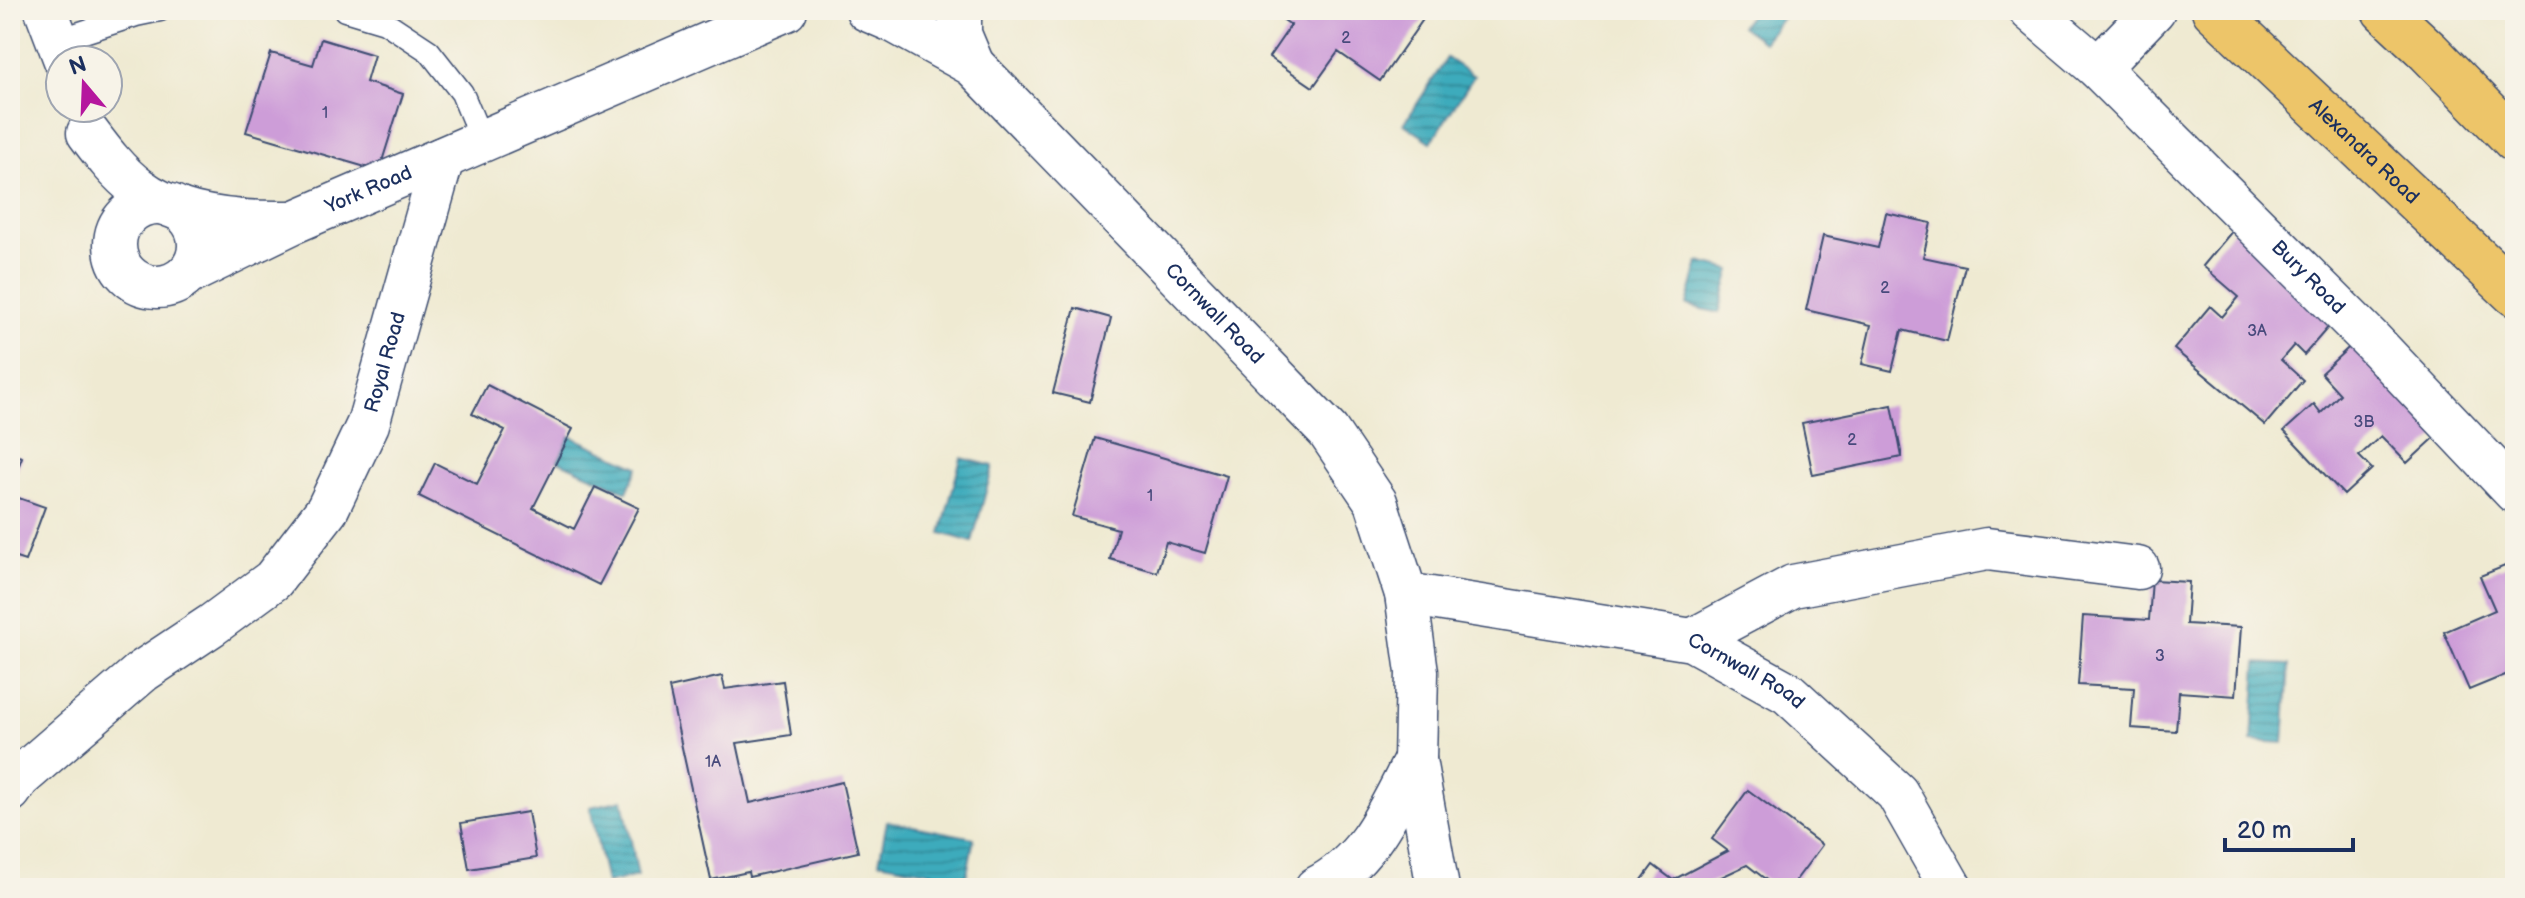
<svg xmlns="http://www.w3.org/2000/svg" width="2525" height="898" font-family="'Balsamiq Sans',sans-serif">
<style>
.water{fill:url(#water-rules);stroke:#2c6d8d;stroke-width:2}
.building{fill:#cd9dd8}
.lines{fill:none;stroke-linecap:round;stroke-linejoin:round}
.service-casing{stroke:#3b4b6f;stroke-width:25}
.minor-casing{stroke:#3b4b6f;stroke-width:45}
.primary-casing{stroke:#3b4b6f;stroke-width:47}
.service{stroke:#fff;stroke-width:22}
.minor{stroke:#fff;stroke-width:42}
.primary{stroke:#edc569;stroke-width:44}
.labels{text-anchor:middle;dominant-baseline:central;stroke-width:8;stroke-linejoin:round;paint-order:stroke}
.number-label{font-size:16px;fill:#484a7c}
.street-label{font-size:20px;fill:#1b2f5e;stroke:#f7f3e8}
</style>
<defs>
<pattern id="water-rules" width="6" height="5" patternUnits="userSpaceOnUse" patternTransform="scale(2)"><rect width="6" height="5" fill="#3eabbc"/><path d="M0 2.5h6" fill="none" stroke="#338c9c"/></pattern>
</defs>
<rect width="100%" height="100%" fill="#f7f3e8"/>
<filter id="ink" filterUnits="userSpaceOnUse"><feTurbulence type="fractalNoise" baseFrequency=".0125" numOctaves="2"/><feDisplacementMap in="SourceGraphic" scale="16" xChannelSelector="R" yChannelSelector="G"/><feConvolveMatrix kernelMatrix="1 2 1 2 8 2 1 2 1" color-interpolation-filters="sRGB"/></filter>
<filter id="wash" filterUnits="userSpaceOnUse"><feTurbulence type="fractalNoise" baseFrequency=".006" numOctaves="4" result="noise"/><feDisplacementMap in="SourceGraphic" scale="32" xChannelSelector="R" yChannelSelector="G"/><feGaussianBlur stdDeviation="1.8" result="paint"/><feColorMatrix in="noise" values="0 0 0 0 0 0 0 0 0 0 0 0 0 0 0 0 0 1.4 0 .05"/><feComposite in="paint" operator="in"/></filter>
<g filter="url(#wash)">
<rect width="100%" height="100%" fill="#efead2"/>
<path class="water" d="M 1754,10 L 1784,10 L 1787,12 L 1763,42 L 1741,26 Z
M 1447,58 L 1474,76 L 1431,142 L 1404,124 Z
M 1699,262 L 1731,270 L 1719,313 L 1687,305 Z
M 570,436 L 638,467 L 627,492 L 558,461 Z
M 961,458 L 993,466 L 972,542 L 941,533 Z
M 2257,663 L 2289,665 L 2284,743 L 2252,741 Z
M 623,800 L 638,876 L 606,883 L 590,807 Z
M 887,821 L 974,838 L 966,879 L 879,862 Z"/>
<g id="blocks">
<path class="building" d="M 1269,10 L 1412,10 L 1424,18 L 1380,81 L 1338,52 L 1313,87 L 1269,57 L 1291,25 Z
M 321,39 L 374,55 L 366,82 L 403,94 L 379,171 L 246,132 L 271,53 L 313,65 Z
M 1886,213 L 1931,223 L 1923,257 L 1965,266 L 1947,341 L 1902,330 L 1892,371 L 1862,364 L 1871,325 L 1806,310 L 1823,236 L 1878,248 Z
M 2233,230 L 2337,317 L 2304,355 L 2294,345 L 2281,360 L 2303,380 L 2265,425 L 2174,349 L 2210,306 L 2222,317 L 2239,297 L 2203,266 Z
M 1075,308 L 1111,318 L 1090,402 L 1053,393 Z
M 2357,340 L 2442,431 L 2407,463 L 2381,436 L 2359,456 L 2372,469 L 2344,495 L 2284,431 L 2314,404 L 2321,413 L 2340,394 L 2321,373 Z
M 487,385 L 573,429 L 533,508 L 574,529 L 595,487 L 639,508 L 599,585 L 419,496 L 435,463 L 477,484 L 505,430 L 472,414 Z
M 1892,405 L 1902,457 L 1813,475 L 1802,423 Z
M 1095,438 L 1227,476 L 1205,553 L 1166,542 L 1157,572 L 1110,559 L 1118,529 L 1072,516 Z
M 10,453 L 22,457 L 10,489 Z
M 10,495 L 45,507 L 25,561 L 10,556 Z
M 2515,562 L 2515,671 L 2469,690 L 2444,632 L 2495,610 L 2480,576 Z
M 2152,580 L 2189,582 L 2186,624 L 2241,627 L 2236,696 L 2179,692 L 2176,731 L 2131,728 L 2134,688 L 2078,685 L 2083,616 L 2149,620 Z
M 722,676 L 725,689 L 783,681 L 791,735 L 737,743 L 750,803 L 842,782 L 858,852 L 749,877 L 748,872 L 711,880 L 669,688 Z
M 1748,790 L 1822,845 L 1790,888 L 1777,888 L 1747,865 L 1698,888 L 1636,888 L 1653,865 L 1673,880 L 1728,851 L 1712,839 Z
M 528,812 L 536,858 L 469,869 L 461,823 Z"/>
</g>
</g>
<g filter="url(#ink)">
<use href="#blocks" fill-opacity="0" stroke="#3b4b6f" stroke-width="2"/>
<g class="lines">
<g class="service-casing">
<path id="service" d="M 345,10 L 385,22 L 429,51 L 462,93 L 482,141
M 59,40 L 136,15 L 160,10"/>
</g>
<g class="minor-casing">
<g id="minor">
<path d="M 46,10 L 65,60"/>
<path id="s1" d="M 867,10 L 895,22 L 973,65 L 1328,431 L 1376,502 L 1406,594 L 1417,672 L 1415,760 L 1438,888"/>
<path d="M 960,10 L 960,34 L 973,65"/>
<path id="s2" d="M 2030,10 L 2098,68 L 2371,340 L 2515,492"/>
<path d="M 2098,68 L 2154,10"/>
<path d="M 88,133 C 103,153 118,173 138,188 C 178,219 239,223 288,222"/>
<circle cx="157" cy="245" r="42"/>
<path id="s3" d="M 189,273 L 294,222 L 786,10"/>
<path id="s4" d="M 1406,594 L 1692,640 L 1788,693 L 1897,793 L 1951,888"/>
<path d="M 1692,640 L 1793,586 L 1987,549 L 2138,568"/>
<path id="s5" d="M 10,791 L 19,778 L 143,671 L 212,625 L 273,580 L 327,510 L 368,424 L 443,158"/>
<path d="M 1316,888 C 1369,861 1389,810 1415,760"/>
</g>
</g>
<g class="primary-casing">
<g id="primary">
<path id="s6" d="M 2214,10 L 2515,294"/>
<path d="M 2384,10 L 2428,51 L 2515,140"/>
</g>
</g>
<use href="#service" class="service"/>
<use href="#minor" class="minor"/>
<use href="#primary" class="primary"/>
</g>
</g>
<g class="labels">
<g class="number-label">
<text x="1346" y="38">2</text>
<text x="325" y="113">1</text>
<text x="1885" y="288">2</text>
<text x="2257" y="331">3A</text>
<text x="2364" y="422">3B</text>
<text x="1852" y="440">2</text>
<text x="1150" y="496">1</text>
<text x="2160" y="656">3</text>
<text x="713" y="762">1A</text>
</g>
<g class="street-label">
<text stroke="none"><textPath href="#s6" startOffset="206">Alexandra Road</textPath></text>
<text stroke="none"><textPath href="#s3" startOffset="198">York Road</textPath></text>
<text stroke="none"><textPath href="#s2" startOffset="386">Bury Road</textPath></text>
<text stroke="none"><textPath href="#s1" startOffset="466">Cornwall Road</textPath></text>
<text stroke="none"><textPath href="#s5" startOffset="586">Royal Road</textPath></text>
<text stroke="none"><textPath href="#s4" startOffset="352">Cornwall Road</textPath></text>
</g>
</g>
<rect width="2525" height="898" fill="none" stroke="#f7f3e8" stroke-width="40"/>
<g transform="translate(84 84) rotate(341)"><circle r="38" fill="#f7f3e8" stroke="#9fa5b1" stroke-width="2"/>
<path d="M0-6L14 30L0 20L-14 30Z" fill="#b5179e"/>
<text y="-12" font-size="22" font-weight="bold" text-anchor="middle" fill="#1b2f5e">N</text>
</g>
<path d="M2225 838v12h128v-12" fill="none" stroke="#1b2f5e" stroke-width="4"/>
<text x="2237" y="838" font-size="24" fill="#1b2f5e" stroke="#f7f3e8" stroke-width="6" paint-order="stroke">20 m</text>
</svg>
